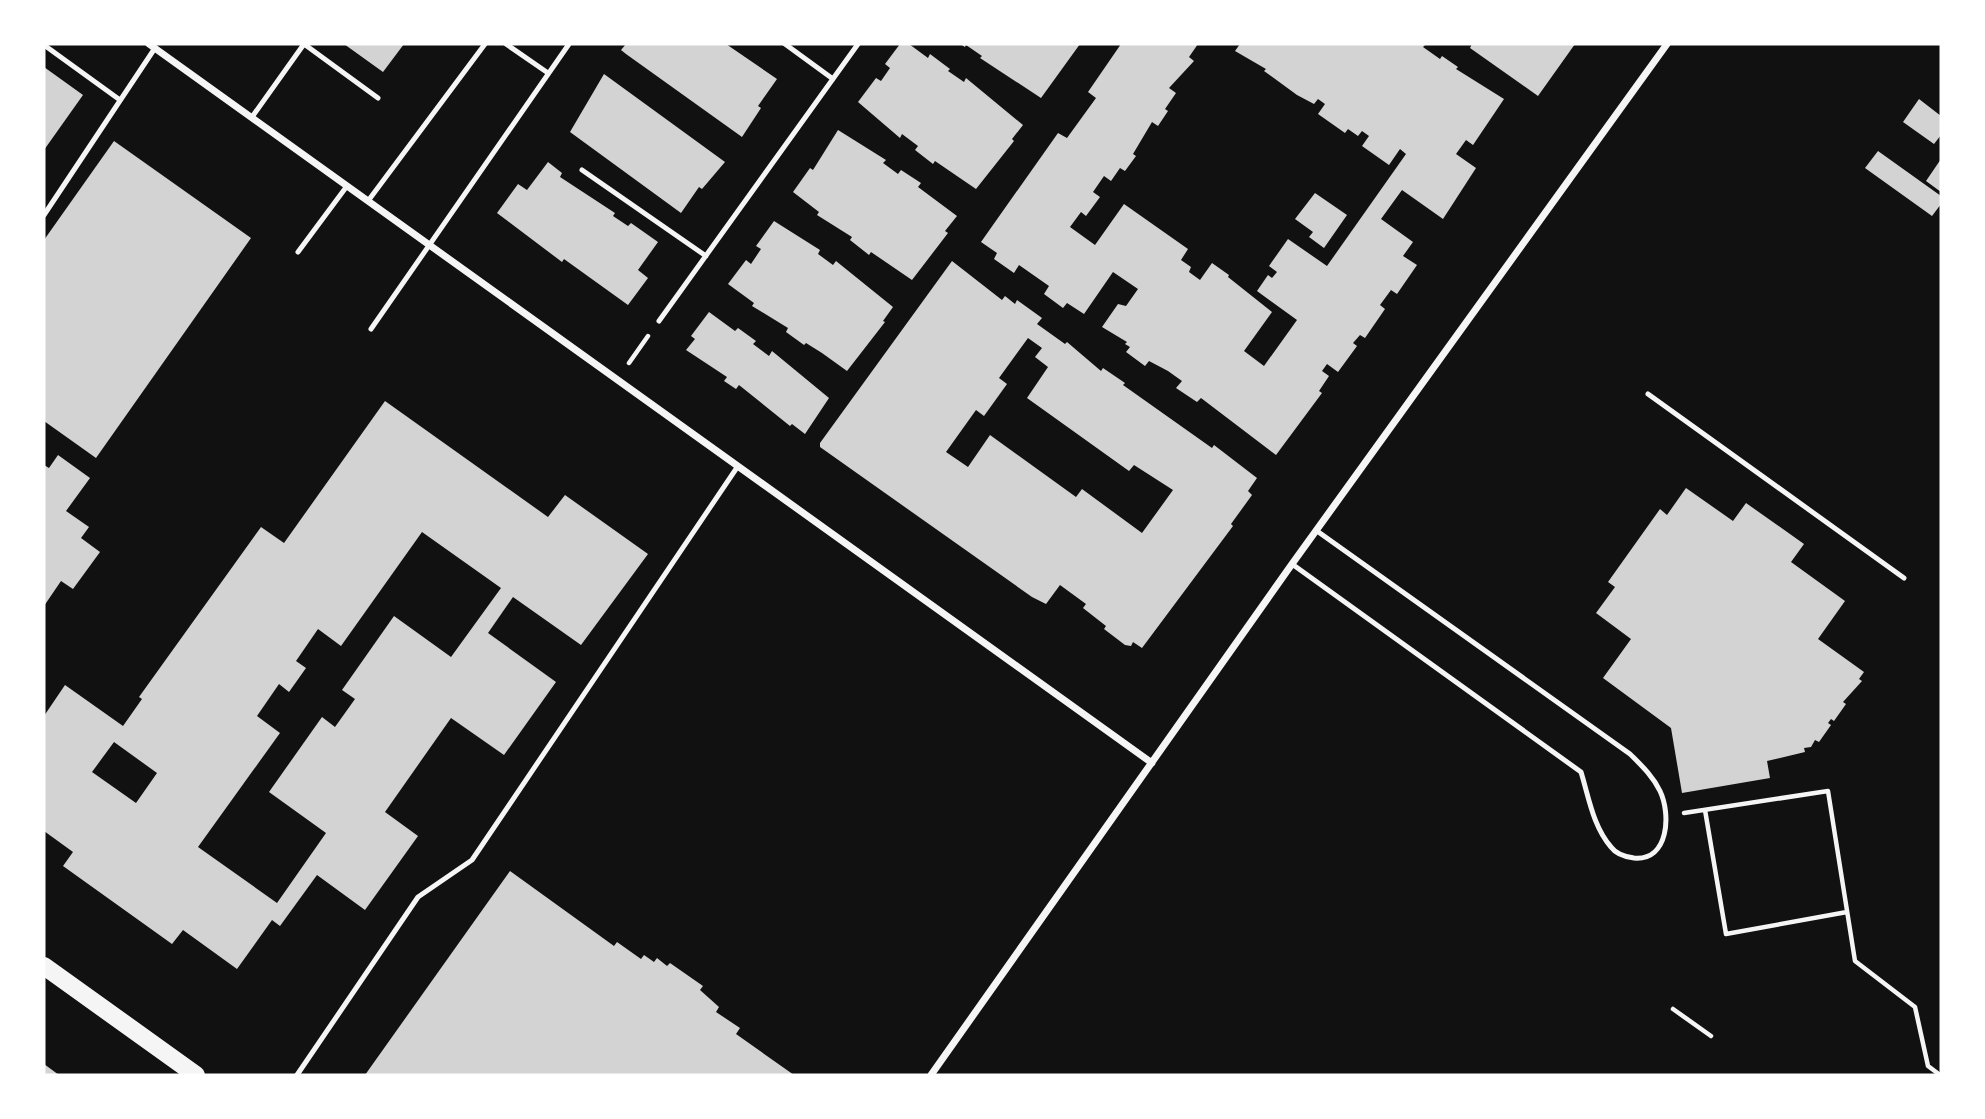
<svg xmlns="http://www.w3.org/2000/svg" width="1985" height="1119" font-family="'PT Sans Narrow',sans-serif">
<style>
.building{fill:#d3d3d3;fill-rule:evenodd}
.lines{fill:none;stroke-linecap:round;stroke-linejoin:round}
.path{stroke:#f5f5f5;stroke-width:4.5}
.service{stroke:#f5f5f5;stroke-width:5}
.minor{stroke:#f5f5f5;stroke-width:7}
.primary{stroke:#f5f5f5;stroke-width:18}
</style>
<rect width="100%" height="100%" fill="#111"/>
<path class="building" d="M 344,44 L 404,44 L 383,72 Z
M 626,44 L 726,44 L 777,79 L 758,106 L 761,108 L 742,137 L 626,54 L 621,50 Z
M 900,44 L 909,44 L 928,58 L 930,54 L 950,69 L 948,71 L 964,82 L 966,78 L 1023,125 L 1012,139 L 1014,141 L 976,189 L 935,161 L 933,164 L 915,150 L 918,146 L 902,134 L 900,138 L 858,102 L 876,78 L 881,81 L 890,68 L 885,64 Z
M 960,44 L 1080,44 L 1041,98 L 980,58 L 982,56 L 966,45 L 965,47 Z
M 1121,44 L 1198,44 L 1189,57 L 1194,61 L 1169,88 L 1176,93 L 1165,109 L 1168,111 L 1158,126 L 1152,122 L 1133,154 L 1136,156 L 1125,171 L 1120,168 L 1111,181 L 1104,176 L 1093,192 L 1100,197 L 1086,216 L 1081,212 L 1070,227 L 1095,245 L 1124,204 L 1188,249 L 1181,260 L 1191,267 L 1189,272 L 1200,280 L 1212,263 L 1229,275 L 1228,277 L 1272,312 L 1244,351 L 1264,366 L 1297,320 L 1257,291 L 1268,275 L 1272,278 L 1277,272 L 1269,266 L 1288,239 L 1327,266 L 1406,154 L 1400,149 L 1389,165 L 1362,146 L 1369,136 L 1362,131 L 1358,136 L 1348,129 L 1345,133 L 1318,114 L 1325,104 L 1318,99 L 1314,104 L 1297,95 L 1264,71 L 1266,69 L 1235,51 L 1240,44 L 1426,44 L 1423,47 L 1440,59 L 1442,56 L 1458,67 L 1456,69 L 1504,99 L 1473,145 L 1466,140 L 1456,154 L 1476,168 L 1443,219 L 1402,190 L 1381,219 L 1413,242 L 1403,256 L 1417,265 L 1397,294 L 1391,290 L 1380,305 L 1385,309 L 1365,338 L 1360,335 L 1353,343 L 1357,346 L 1338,372 L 1327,364 L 1322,371 L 1329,376 L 1319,391 L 1322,393 L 1276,455 L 1201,398 L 1197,402 L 1176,388 L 1182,381 L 1168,371 L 1149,361 L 1145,366 L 1126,352 L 1130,347 L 1125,344 L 1127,342 L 1102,327 L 1118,304 L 1126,306 L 1138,289 L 1113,272 L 1084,314 L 1067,303 L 1063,308 L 1044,294 L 1049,286 L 1019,265 L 1014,273 L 994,259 L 997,253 L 981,242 L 1058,133 L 1067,138 L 1096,98 L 1088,92 Z
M 1472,44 L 1575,44 L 1538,96 L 1470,48 Z
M 44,67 L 83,95 L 44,150 Z
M 604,74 L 725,162 L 702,189 L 699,187 L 681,213 L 570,132 Z
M 1919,99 L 1941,116 L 1941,135 L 1934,144 L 1903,122 Z
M 838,130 L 886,160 L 883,163 L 898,174 L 901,170 L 921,183 L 918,187 L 957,216 L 945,231 L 948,233 L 912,280 L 871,252 L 869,255 L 850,240 L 852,237 L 817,215 L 819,212 L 793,192 L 810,168 L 813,170 Z
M 114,141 L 251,238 L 96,458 L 44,421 L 44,240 Z
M 1878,151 L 1941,196 L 1941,204 L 1932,216 L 1865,168 Z
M 1941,159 L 1941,192 L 1926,181 Z
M 548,162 L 562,173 L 560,177 L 615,213 L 613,216 L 628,226 L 631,223 L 658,242 L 638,270 L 648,278 L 628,305 L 564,259 L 562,262 L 497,213 L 518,184 L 527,190 Z
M 1315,193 L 1347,215 L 1324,248 L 1309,237 L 1313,232 L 1295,219 Z
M 774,221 L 820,250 L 818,254 L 833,265 L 836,261 L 893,307 L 883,321 L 885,322 L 847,371 L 822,353 L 806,343 L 804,345 L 786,332 L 788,328 L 752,306 L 754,303 L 728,284 L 746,260 L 751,264 L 761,249 L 756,246 Z
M 952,261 L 1002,300 L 1005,296 L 1015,304 L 1017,300 L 1042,318 L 1037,324 L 1065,344 L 1067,342 L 1101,371 L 1103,368 L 1125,383 L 1123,385 L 1212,448 L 1214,445 L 1257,478 L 1248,491 L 1252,495 L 1231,524 L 1233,526 L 1142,648 L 1133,642 L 1131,646 L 1125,645 L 1104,629 L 1106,626 L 1083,608 L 1086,604 L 1060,585 L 1046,604 L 1032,597 L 820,447 L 820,443 ZM 1028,338 L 1042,348 L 1035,357 L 1048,367 L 1027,398 L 1129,471 L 1134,465 L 1173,490 L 1142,533 L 1082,489 L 1076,497 L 990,435 L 968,467 L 946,452 L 976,410 L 984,416 L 1007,384 L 999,378 Z
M 709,312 L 735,331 L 738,328 L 756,341 L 753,344 L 769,356 L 772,351 L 829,398 L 805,434 L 792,424 L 790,426 L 739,385 L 736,389 L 724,381 L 727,377 L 686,350 L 695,339 L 691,336 Z
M 385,401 L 548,517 L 565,495 L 648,554 L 581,645 L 513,597 L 488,633 L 556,682 L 504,755 L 451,718 L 385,812 L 418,836 L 365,910 L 317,875 L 280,926 L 272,920 L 237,969 L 183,930 L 172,944 L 63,866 L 73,852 L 44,831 L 44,716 L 65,685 L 123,726 L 142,699 L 139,697 L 261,527 L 284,543 ZM 422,532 L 501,588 L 451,657 L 394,616 L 342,690 L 355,699 L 335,727 L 322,717 L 269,792 L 326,833 L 277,903 L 198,847 L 280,733 L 257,716 L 279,684 L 289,692 L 306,668 L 296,661 L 318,629 L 341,646 ZM 114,742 L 157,773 L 136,803 L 92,772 Z
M 58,455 L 90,478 L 66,511 L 89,527 L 81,538 L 100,552 L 73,589 L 61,581 L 44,606 L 44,465 L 49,468 Z
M 1686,488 L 1733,521 L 1746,503 L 1804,544 L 1791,562 L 1845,601 L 1818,639 L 1864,672 L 1859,679 L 1862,681 L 1843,702 L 1846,704 L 1834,721 L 1831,719 L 1828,723 L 1831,725 L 1819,742 L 1815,740 L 1811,747 L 1804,748 L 1805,752 L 1767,761 L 1770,778 L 1682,793 L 1671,728 L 1603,678 L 1631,639 L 1596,613 L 1615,587 L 1608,582 L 1660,509 L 1667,515 Z
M 510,871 L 614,946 L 617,942 L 641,959 L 644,955 L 654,962 L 657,958 L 667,966 L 670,963 L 703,986 L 700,990 L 719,1007 L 716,1012 L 740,1028 L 736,1034 L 794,1075 L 365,1075 Z
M 44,1064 L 59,1075 L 44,1075 Z"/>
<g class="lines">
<path class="path" d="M 629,363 L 648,336
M 1705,810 L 1726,934 L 1847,912
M 1684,813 L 1828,791 L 1855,961 L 1915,1007 L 1928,1066 L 1940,1075
M 1673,1009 L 1711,1036"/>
<path class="service" d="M 304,44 L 378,98
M 506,44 L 548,73
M 785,44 L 833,79
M 44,45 L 120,100
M 252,117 L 304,44
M 582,170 L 706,256
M 368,201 L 485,44
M 44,215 L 155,48
M 298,252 L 347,186
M 659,321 L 858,44
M 371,329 L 569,44
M 1648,394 L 1904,578
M 1292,564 L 1581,772 C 1589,798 1593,826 1611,847 C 1616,854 1626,857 1634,858 C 1669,861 1671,814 1660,791 C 1653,776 1641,765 1630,754 L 1317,531
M 297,1075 L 418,897 L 472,860 L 738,466"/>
<path class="minor" d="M 149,44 L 1152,763
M 931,1075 L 1292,564 L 1667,44"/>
<path class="primary" d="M 44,966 L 196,1075"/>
</g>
<rect width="1985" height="1119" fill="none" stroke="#ffffff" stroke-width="91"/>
</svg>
